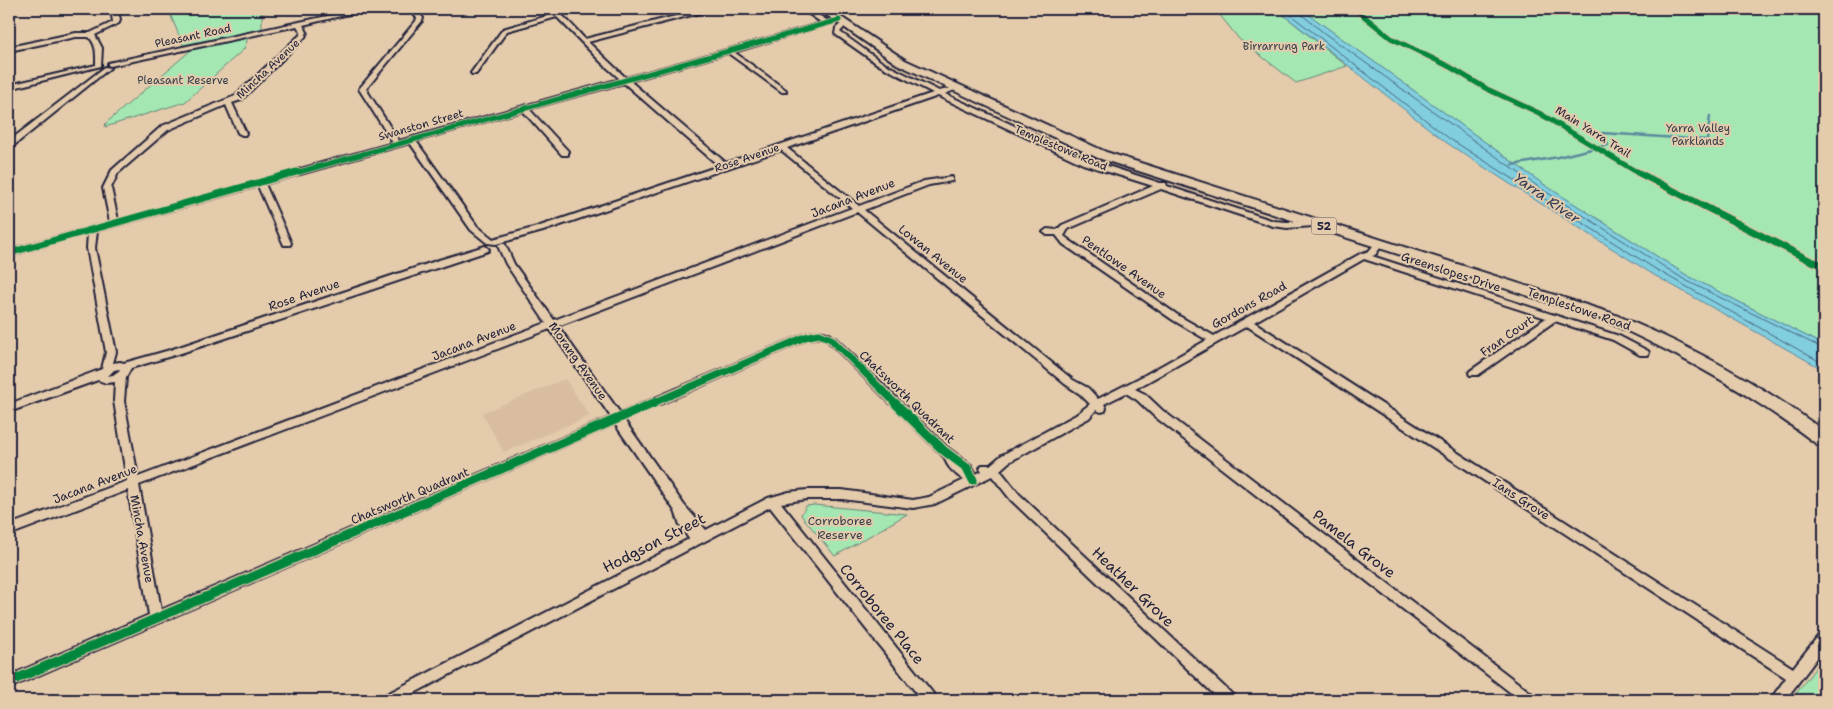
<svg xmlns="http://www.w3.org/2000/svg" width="1833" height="709" font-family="'Shantell Sans',sans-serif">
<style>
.built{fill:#d8bda1}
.green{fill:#a4e7b2;stroke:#638476}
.water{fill:#81cedf;stroke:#5b899d}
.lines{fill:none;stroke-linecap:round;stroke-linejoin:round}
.shore{stroke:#48677d;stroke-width:1}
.stream{stroke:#5b899d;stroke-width:2.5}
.minor-casing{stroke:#22223b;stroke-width:4}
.primary-casing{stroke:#22223b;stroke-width:4}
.minor{fill:#e4cbac;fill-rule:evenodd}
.primary{fill:#e4cbac;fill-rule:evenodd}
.cycleway-far2-casing{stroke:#e4cbac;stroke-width:7}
.cycleway-far1-casing{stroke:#e4cbac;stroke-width:10}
.cycleway-casing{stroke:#e4cbac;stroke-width:12}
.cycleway-far2{stroke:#00873e;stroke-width:5}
.cycleway-far1{stroke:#00873e;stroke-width:7}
.cycleway{stroke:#00873e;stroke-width:9}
.labels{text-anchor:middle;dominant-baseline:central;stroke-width:4;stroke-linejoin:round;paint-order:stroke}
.far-street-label{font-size:11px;fill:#22223b;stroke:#e4cbac}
.far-park-label{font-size:11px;fill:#36404d;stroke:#e4cbac}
.shield{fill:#e4cbac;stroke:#5c555d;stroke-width:1}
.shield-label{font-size:11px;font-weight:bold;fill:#22223b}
.street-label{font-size:12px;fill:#22223b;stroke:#e4cbac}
.park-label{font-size:12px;fill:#36404d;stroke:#e4cbac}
.water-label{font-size:14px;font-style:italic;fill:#303c54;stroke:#e4cbac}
.near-street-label{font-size:15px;fill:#22223b;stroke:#e4cbac}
</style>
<rect width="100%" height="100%" fill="#e4cbac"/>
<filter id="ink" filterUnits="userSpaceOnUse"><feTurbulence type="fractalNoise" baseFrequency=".02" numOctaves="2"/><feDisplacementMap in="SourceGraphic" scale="10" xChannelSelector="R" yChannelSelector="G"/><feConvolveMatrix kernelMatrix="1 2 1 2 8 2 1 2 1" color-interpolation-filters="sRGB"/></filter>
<g filter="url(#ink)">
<path class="built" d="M 565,379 L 590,416 L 504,452 L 482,413 Z"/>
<path class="green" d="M 168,9 L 283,9 L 262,13 L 262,29 L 183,45 Z
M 1215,9 L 1276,9 L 1347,66 L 1296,83 L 1239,39 Z
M 1301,9 L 1824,9 L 1824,345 L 1688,276 L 1543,184 Z
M 248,38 L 244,49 L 185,102 L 105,127 L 106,123 L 191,50 Z
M 814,505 L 907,514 L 835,556 L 801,515 L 806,506 Z
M 1824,657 L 1824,700 L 1791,700 Z"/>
<path class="water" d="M 1276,9 L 1301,9 L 1543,184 L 1688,276 L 1824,345 L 1824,370 L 1654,275 L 1510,184 L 1447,143 Z"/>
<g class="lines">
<path class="shore" d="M 1283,9 L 1450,139 L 1657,270 L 1824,364
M 1299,9 L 1301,14 L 1324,33 L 1540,188 L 1685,280 L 1824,349"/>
<path class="stream" d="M 1512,165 L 1558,157 L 1608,145 L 1602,133 L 1707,140 L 1710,116"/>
<g class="minor-casing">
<path id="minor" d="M 111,9 L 117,9 L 120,19 L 119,23 L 95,35 L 102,48 L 101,66 L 9,89 L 9,85 L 96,65 C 96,55 97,45 89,37 L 76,37 L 9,51 L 9,47 L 76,33 L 90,33 L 113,22 Z
M 360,9 L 370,9 L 303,25 L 307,32 L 305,37 L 241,100 L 232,103 L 246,133 L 245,135 L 242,135 L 238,133 L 226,105 L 168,130 L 118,173 L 111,188 L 118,220 L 393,143 L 359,89 L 416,21 L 417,18 L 409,9 L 415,9 L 423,18 L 422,21 L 366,89 L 399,141 L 620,79 L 601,62 L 557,17 L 507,31 L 476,74 L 472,74 L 471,73 L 503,29 L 554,14 L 549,9 C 560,9 576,30 585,39 L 703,9 L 712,9 L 711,10 L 588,42 L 626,78 L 822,23 L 802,9 L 809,9 L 828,21 L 839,18 L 842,20 L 734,52 L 786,90 L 786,92 L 782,92 L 728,53 L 630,81 L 726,163 L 933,93 L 879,65 L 835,34 L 836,28 L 843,22 L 847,22 L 848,23 L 840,32 L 883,63 L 939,91 L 957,87 L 957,89 L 945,94 L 1089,160 L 1160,183 L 1166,183 L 1167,186 L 1274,221 L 1287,222 L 1316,221 L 1316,225 L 1313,226 L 1287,228 L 1273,226 L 1161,189 L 1068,229 L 1064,236 L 1069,240 L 1179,316 L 1214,336 L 1360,254 L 1369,251 L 1376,242 L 1379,241 L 1383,244 L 1375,255 L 1372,256 L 1619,336 L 1648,351 L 1649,353 L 1648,355 L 1640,355 L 1613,340 L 1555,321 L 1478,375 L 1470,375 L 1469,373 L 1470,371 L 1546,318 L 1364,259 L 1254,322 L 1793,668 L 1819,635 L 1824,633 L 1824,649 L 1785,700 L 1770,700 L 1786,678 L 1247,326 L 1135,389 L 1145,394 L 1162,410 L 1535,696 L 1537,700 L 1520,700 L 1154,416 L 1137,400 L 1126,393 L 1104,404 L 1106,408 L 1105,411 L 1101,412 L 1096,410 L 1089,418 L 1009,462 L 1000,470 L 1019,494 L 1234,696 L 1236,700 L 1220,700 L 1011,500 L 992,476 L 935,504 L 913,508 L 842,499 L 807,499 L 781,503 L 935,696 L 937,700 L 922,700 L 770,507 L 401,700 L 381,700 L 383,696 L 689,539 L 680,525 L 675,511 L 615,424 L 9,688 L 9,676 L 149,615 L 128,490 L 9,535 L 9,525 L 127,481 L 114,401 L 115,382 L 106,383 L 98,380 L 9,412 L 9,404 L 102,369 L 106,352 L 87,248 L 88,233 L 9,256 L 9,250 L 110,222 L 103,188 L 112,170 L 162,126 L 235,96 L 300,35 L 301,32 L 297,26 L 110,66 L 108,65 L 108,63 ZM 624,83 L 719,166 L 537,227 L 493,239 L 477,226 L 416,141 L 523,111 L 562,155 L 568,155 L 568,151 L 529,109 ZM 938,96 L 1083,164 L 1153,186 L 1062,225 L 1057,230 L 1047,229 L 1043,232 L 1047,235 L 1056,235 L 1063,244 L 1173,320 L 1207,340 L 1145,375 L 1098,399 L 1088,388 L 1073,380 L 864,210 L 929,185 L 952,181 L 952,177 L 924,181 L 859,206 L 787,148 ZM 410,143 L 471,230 L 487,243 L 496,244 L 543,231 L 781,150 L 852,208 L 554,320 L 514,264 L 505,244 L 499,244 L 498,246 L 506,264 L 546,323 L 138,477 L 124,401 L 126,377 L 131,368 L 178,354 L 488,251 L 489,249 L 485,246 L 439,260 L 170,350 L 124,363 L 120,362 L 113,363 L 116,352 L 95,248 L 97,231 L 258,186 L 283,243 L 284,245 L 290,245 L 291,243 L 265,184 ZM 857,212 L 1065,384 L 1080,394 L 1090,404 L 1076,415 L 1002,455 L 990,465 L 982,465 L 980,468 L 982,471 L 976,474 L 971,465 L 947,447 L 834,337 C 824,329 814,331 802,335 L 620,413 L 558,326 ZM 550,329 L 611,417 L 161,610 L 139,485 ZM 816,338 L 822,338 L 828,341 L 945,458 C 946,466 956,475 964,480 L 929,497 L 913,500 L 842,490 L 807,490 L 789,492 L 768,498 L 706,530 L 684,505 L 624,420 L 808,339 ZM 119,369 L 120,370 L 113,375 L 108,376 L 114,370 Z
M 105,67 L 110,68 L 12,147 L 9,147 L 9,141 Z"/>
</g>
<g class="primary-casing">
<path id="primary" d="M 818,9 L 829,9 L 905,60 L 1106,152 L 1611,313 C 1687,344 1758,382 1824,431 L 1824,446 L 1818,445 C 1750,393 1678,353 1601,319 L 1098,158 L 897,64 Z"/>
</g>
<use href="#minor" class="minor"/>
<use href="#primary" class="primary"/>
<g class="cycleway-far2-casing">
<path id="cycleway-far2" d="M 1355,9 L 1391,38 L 1450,67 L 1487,89 L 1539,113 L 1640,174
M 292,174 L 839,20"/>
</g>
<g class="cycleway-far1-casing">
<path id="cycleway-far1" d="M 1637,172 L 1811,261 L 1824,265
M 9,253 L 296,172
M 651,404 L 805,337 L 819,334 L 831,339 L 896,404"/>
</g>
<g class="cycleway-casing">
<path id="cycleway" d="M 895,403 L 943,450 L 967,468 L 973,480
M 9,682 L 654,403"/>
</g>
<use href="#cycleway-far2" class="cycleway-far2"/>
<use href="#cycleway-far1" class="cycleway-far1"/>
<use href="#cycleway" class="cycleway"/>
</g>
</g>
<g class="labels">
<g class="far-street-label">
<text transform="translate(193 36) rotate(-12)">Pleasant Road</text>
<text transform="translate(268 69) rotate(-43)">Mincha Avenue</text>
<text transform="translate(421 125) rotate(-16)">Swanston Street</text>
<text transform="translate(1593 132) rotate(32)">Main Yarra Trail</text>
<text transform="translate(1061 148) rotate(23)">Templestowe Road</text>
<text transform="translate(747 158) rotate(-19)">Rose Avenue</text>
</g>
<g class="far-park-label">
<text x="1284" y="46">Birrarrung Park</text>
<text x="183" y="80">Pleasant Reserve</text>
<text x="1698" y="128">Yarra Valley<tspan x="1698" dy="13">Parklands</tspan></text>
</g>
<rect class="shield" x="1311.5" y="217.5" width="25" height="17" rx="4"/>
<g class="shield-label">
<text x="1324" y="226">52</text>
</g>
<g class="street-label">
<text transform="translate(853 198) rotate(-21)">Jacana Avenue</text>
<text transform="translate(933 254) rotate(39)">Lowan Avenue</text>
<text transform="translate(1124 267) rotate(35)">Pentlowe Avenue</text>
<text transform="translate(1451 272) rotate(18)">Greenslopes Drive</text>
<text transform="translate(304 295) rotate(-19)">Rose Avenue</text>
<text transform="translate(1249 305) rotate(-29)">Gordons Road</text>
<text transform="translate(1579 309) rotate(19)">Templestowe Road</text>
<text transform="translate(1507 336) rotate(-35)">Fran Court</text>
<text transform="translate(474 341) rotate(-21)">Jacana Avenue</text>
<text transform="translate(578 361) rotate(55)">Morang Avenue</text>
<text transform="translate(907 397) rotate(44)">Chatsworth Quadrant</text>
<text transform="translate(95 484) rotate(-21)">Jacana Avenue</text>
<text transform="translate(410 496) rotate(-23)">Chatsworth Quadrant</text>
<text transform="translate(1521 499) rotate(33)">Ians Grove</text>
<text transform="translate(142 539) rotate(80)">Mincha Avenue</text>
</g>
<g class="park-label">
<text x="840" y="521">Corroboree<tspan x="840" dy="14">Reserve</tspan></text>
</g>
<g class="water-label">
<text transform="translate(1547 198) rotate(35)">Yarra River</text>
</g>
<g class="near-street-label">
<text transform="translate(654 543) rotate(-27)">Hodgson Street</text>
<text transform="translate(1354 544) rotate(38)">Pamela Grove</text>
<text transform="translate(1133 587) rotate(44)">Heather Grove</text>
<text transform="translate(882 614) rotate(51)">Corroboree Place</text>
</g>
</g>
<rect width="1833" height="709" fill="none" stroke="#e4cbac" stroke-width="30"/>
<rect x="15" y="15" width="1803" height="679" fill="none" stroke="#22223b" stroke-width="2" filter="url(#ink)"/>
</svg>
